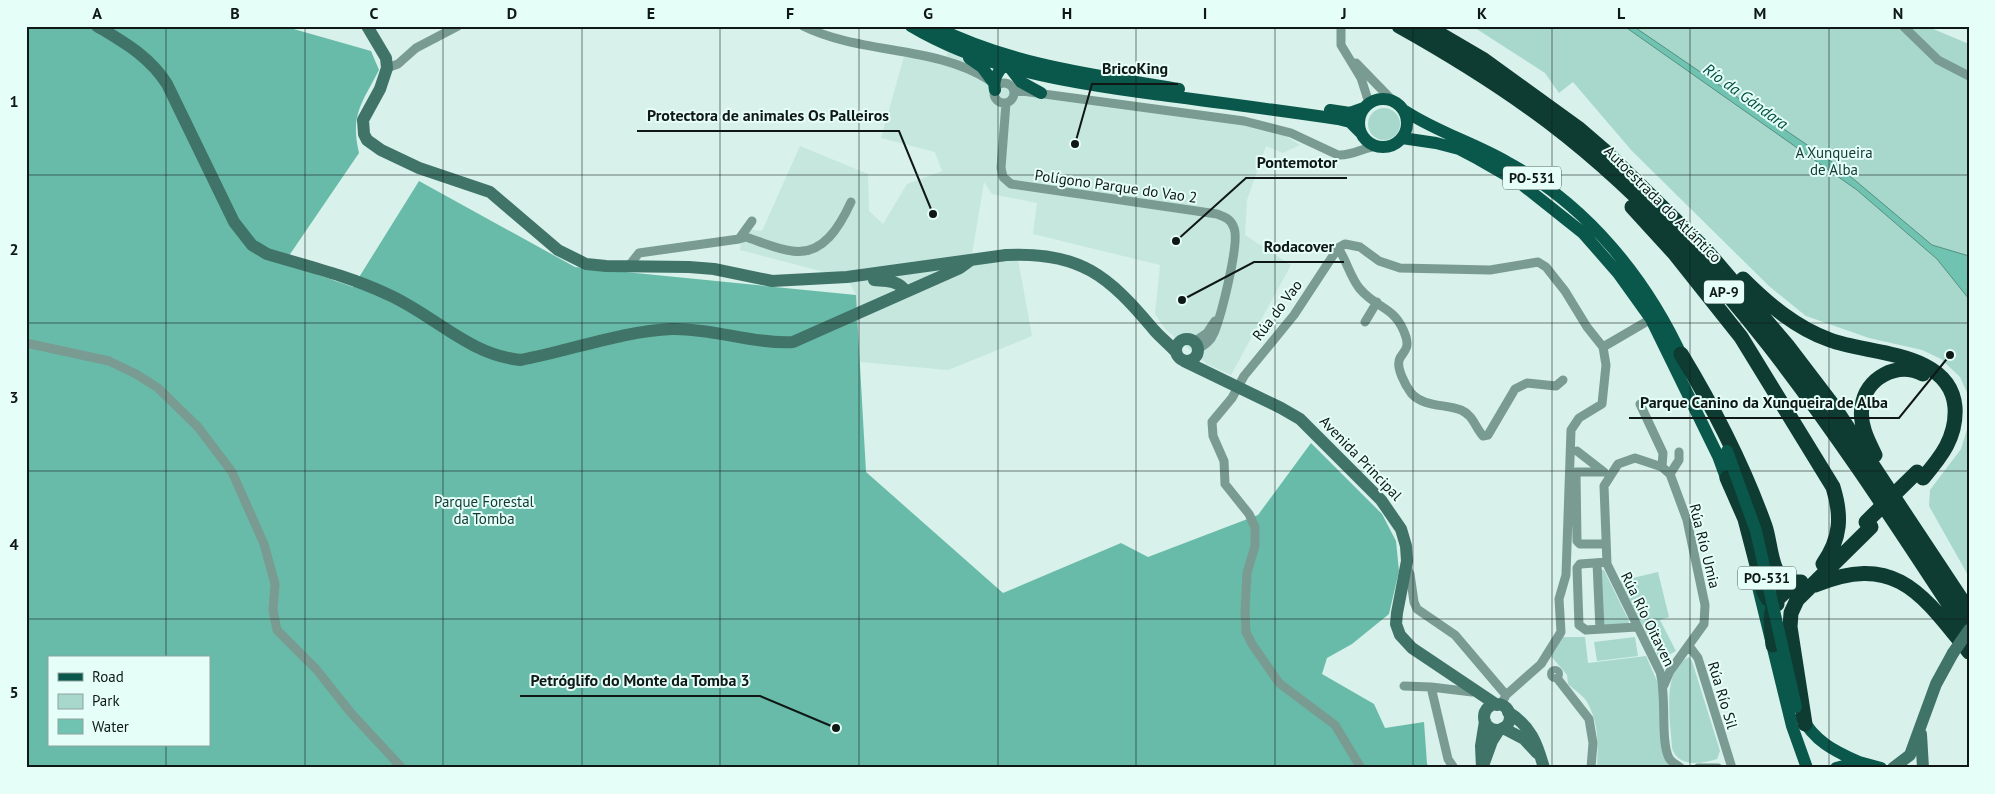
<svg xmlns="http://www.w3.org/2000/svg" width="1995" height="794" font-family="'PT Sans',sans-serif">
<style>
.built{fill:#c5e7de}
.green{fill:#a8d8cc}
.forest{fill:#68bba9;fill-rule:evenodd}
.water{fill:#70c3b0;stroke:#539082}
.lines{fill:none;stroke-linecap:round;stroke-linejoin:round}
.street{stroke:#7a9b92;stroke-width:9}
.secondary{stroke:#417468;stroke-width:12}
.primary{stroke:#0a584b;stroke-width:12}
.highway{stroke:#0e3c33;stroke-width:15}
.secondary-bridge{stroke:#417468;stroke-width:12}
.primary-bridge{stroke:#0a584b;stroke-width:12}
.highway-bridge{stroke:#0e3c33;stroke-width:15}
.grid{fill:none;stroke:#101816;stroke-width:1;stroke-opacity:0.55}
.labels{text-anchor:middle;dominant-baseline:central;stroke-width:4;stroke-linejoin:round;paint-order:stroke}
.shield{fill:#e5fef8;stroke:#505d5a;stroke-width:1}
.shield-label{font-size:14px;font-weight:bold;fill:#101816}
.park-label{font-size:15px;fill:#123931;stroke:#e5fef8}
.street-label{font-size:15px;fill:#101816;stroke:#e5fef8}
.water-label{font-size:16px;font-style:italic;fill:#014e42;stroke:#e5fef8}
.leader{fill:none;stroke:#101816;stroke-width:2}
.callout-dot{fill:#101816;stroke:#e5fef8;stroke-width:2}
.callout-label{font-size:16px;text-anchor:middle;font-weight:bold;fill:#101816;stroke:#e5fef8;stroke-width:4;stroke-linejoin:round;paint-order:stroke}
.neatline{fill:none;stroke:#101816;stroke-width:2}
.grid-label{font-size:16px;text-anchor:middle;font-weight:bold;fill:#101816}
</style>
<rect width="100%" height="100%" fill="#d8f1ea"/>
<path class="built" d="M 950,46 L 993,84 L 1275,129 L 1300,145 L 1283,153 L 1266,146 L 1247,200 L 1245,235 L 1291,265 L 1231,375 L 1207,364 L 1165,329 L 1155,314 L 1160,265 L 1033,234 L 1037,203 L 992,194 L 984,182 L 971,260 L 1017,254 L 1032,336 L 948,370 L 860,362 L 856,295 L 847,278 L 740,250 L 743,229 L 762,231 L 800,146 L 868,174 L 869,211 L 883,224 L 907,184 L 942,171 L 935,152 L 881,138 L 905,53 L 945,61 Z"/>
<path class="green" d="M 1472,26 L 1926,26 L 1969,44 L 1969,397 L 1960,377 L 1941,359 L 1922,350 L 1869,338 L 1806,316 L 1796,308 L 1769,286 L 1632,151 L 1573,82 L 1559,93 L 1545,73 Z
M1368 124a16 16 0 1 1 32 0a16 16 0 1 1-32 0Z
M 1969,423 L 1969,577 L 1929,506 L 1930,490 L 1961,449 Z
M 1601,570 L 1604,570 L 1629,621 L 1628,624 L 1605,625 L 1602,621 Z
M 1658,572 L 1669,617 L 1660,620 L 1676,651 L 1660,660 L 1620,581 Z
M 1563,637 L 1585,637 L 1588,663 L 1646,656 L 1657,681 L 1673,768 L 1597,768 C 1598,744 1599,723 1587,702 C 1585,697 1573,689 1568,684 L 1567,675 L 1551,656 Z
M 1635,637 L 1638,656 L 1597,661 L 1594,642 Z
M 1689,657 L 1692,661 L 1720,751 L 1717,759 C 1702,764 1678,768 1672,748 C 1671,724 1660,670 1689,657 Z"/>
<path class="forest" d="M 26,26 L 283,26 L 371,51 L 379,70 C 362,103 350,115 359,153 L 284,263 L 353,287 L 419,181 L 575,267 L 856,295 L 866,472 L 1003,593 L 1121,543 L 1148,557 L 1258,515 L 1311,443 L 1382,514 L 1396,541 L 1399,571 L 1389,614 L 1352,644 L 1327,658 L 1322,674 L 1374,704 L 1385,728 L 1424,722 L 1427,764 L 1431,768 L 26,768 ZM 49,658 L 209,658 L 209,745 L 49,745 Z"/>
<path class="water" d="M 1624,26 L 1633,26 L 1838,166 L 1932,245 L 1969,256 L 1969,299 L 1937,259 L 1857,190 Z"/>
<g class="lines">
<path class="street" d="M 803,26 C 862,55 934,45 989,80
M 1341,26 L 1341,45 L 1361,78 L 1369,103
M 1903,26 L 1938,60 L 1969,76
M 1356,63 L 1392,100
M 387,68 L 398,64 L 416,48 L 458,26
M994 93a10 10 0 1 1 20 0a10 10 0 1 1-20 0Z
M 1014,90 L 1244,121 L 1291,133 L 1338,155 C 1352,156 1363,148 1376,146
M 1006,103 L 1001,168 L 1003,177 L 1011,184 L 1217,214 C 1225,217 1231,219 1234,228 C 1240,243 1221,316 1214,333 C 1211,341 1205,345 1198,349
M 739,239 L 746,237 C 761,242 777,249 792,251 C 823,256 840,226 851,202
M 1338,248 C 1347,261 1350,277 1360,289 C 1378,310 1396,306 1406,337 C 1409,348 1405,350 1400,358 C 1395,367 1406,386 1411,393 C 1423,407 1445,404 1461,410 C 1473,415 1475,427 1483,436 L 1488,435 L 1515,389 L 1527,383 L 1556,386 L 1563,380
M 628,267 L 639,253 L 739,239 L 752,221
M 1365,322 L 1377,302
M 1194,342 L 1207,333 L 1215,321
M 26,343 L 109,361 L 136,374 L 158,388 L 198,427 L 232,472 L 264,544 L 275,584 L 273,610 L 277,630 L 316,669 L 351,713 L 402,768
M 1640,404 L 1663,453 L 1662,467
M 1577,451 L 1604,472
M 1603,472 L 1576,472 L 1577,541 L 1580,544 L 1606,544
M 1670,474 L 1679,460 L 1679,452
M 1607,562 L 1580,564 L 1577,568 L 1579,625 L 1586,630 L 1637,627
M 1597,563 L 1600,629
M 1406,567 L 1410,574 L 1414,602 L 1417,609 L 1455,635 L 1506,695
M 1689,646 L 1698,658 L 1732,768
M1551.5 674a3.5 3.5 0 1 1 7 0a3.5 3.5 0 1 1-7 0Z
M 1557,678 L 1589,719 L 1593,743 L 1591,768
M 1664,685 L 1670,671 L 1704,624 L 1705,605 L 1687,520 L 1670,474 L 1662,467 L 1635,458 L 1618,464 L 1604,486 L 1607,564 L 1660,672 C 1667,695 1660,741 1669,758 C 1671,762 1677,765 1681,768
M 1404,686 L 1431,687
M 1501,705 L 1506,695 L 1541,664 L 1561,632 L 1559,599 L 1566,575 L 1571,430 L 1579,418 L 1602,404 L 1606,365 L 1603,347
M 1361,768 L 1335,725 L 1279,683 L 1252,644 L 1246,632 L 1245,611 L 1247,573 L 1255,546 L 1255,527 L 1249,514 L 1225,484 L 1224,461 L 1213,436 L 1212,422 L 1232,398 L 1244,376 L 1294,315 L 1338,248 L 1345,244 L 1360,247 L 1379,261 L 1400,268 L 1490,270 L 1538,262 L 1546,267 L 1565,291 L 1587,327 L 1603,347 L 1651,319
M 1454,768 L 1448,759 L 1431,687 L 1472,692
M 1698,768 L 1718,768"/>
<path class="secondary" d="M 97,26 C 125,43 149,56 167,84 L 234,222 L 252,245 L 267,254 C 307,266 349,276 387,294 C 433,314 467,354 520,360 C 570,351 621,331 672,329 C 713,328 752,344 793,342 L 960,268 L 971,260
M 367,26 L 386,58 L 387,68 L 380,89 L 363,120 L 364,134 L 367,140 L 381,150 L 419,168 L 490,192 L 558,250 L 586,264 L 606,266 L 689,267 L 714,269 L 772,281 L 847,277 L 1006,255 C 1080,251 1109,276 1154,330 C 1161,338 1169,344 1176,352
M 874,280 C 885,281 895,280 903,288
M1176 350a11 11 0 1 1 22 0a11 11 0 1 1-22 0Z
M 1184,361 L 1281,408 L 1300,419 L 1381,500 L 1401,529 L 1406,546 L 1407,561 L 1397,613 L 1396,624 L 1400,635 L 1412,648 L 1497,705
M1484 717a13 13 0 1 1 26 0a13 13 0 1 1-26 0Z
M 1508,712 C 1531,726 1537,743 1544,768
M 1503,728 L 1524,739 L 1537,753
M 1921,734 L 1923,768
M 1484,763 L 1492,741 L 1499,730
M 1482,768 L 1481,746 L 1485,721
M 1893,768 L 1910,755 L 1936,684 L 1953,653"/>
<path class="primary" d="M 911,26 C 985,70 1071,83 1154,94 C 1215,102 1277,110 1338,119 L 1350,122 L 1360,132
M 934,26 C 1011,65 1095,75 1179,89
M 969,58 L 982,67 L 993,82
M 1008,65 L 1021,82 L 1041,93
M 995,90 C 993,81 996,75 1002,67 L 1011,67
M1359 123a24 24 0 1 1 48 0a24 24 0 1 1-48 0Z
M 1330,110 L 1350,113 L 1364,108
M 1405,111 C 1437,132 1474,143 1507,162 C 1587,205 1647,279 1684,361
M 1402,138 L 1436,143 L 1459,149 L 1478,159 L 1520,183 L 1583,233 L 1618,273 L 1651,319 L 1718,456 L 1729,486
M 1758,587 L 1792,726 L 1807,768
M 1801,716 C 1814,741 1834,751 1859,762
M 1836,768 L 1859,762 L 1881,768"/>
<path class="highway" d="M 1399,26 C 1451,55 1501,86 1549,122 C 1727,257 1848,451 1969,635
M 1426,26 L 1484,60 L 1578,128 L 1607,153 L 1705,249 L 1787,345 L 1832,404 L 1969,611
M 1632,207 L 1675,254 L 1741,337 L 1833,487 C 1842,516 1841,538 1823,564
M 1743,279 C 1768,304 1796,328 1830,340 C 1870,355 1950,351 1955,407 C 1957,437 1941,457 1923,478
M 1681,354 C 1715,410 1743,465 1765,526 C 1771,543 1770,573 1787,582 L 1801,582
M 1875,455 C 1868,441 1859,424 1862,407 C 1865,378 1897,361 1923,374
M 1727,478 L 1745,519 L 1764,592 L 1768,599 L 1777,604
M 1815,585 C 1896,552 1922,594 1969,652
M 1773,645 C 1770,610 1767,601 1800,582
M 1805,724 L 1790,627 L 1791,613 L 1797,600 L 1871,527"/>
<path class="secondary-bridge" d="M 1953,653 L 1969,630"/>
<path class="primary-bridge" d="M 1727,451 L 1756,531 L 1796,707"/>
<path class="highway-bridge" d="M 1866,522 L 1917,472"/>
</g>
<path class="grid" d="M 166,26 L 166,658M 305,26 L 305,768M 443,26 L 443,768M 582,26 L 582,768M 720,26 L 720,768M 859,26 L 859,768M 998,26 L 998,768M 1136,26 L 1136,768M 1275,26 L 1275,768M 1413,26 L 1413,768M 1552,26 L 1552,768M 1690,26 L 1690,768M 1829,26 L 1829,768M 26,175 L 1969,175M 26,323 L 1969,323M 26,471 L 1969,471M 26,619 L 1969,619M 166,745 L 166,768"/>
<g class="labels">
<g class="shield">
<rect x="1503" y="166.5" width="58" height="23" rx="4"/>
<rect x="1704" y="280.5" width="40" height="23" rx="4"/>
<rect x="1738" y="566.5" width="58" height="23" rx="4"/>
</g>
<g class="shield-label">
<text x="1532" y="178">PO-531</text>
<text x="1724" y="292">AP-9</text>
<text x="1767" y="578">PO-531</text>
</g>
<g class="park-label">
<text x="1834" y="152">A Xunqueira<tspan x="1834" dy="17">de Alba</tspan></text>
<text x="484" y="501">Parque Forestal<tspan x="484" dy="17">da Tomba</tspan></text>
</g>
<g class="street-label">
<text transform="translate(1116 186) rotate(8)">Polígono Parque do Vao 2</text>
<text transform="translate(1663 204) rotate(45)">Autoestrada do Atlántico</text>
<text transform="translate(1277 310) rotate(-53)">Rúa do Vao</text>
<text transform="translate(1361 458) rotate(46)">Avenida Principal</text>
<text transform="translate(1705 546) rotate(76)">Rúa Río Umia</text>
<text transform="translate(1648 619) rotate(64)">Rúa Río Oitaven</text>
<text transform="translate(1723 695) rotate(73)">Rúa Río Sil</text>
</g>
<g class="water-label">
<text transform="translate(1746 96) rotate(36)">Río da Gándara</text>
</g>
</g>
<path class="leader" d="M1075 144L1092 84H1178M933 214L899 131H637M1176 241L1246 178H1347M1182 300L1254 262H1344M1950 355L1899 418H1629M836 728L760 696H520"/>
<g class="callout-dot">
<circle cx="1075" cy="144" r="5"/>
<circle cx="933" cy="214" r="5"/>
<circle cx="1176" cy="241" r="5"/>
<circle cx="1182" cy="300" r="5"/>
<circle cx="1950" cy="355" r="5"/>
<circle cx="836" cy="728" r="5"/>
</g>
<g class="callout-label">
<text x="1135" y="74">BricoKing</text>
<text x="768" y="121">Protectora de animales Os Palleiros</text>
<text x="1297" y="168">Pontemotor</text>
<text x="1299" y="252">Rodacover</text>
<text x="1764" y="408">Parque Canino da Xunqueira de Alba</text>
<text x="640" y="686">Petróglifo do Monte da Tomba 3</text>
</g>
<rect width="1995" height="794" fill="none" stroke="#e5fef8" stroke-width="55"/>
<rect x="48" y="656" width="162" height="90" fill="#e5fef8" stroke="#90a29e"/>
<rect x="58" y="673" width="25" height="8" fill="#0a584b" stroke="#90a29e"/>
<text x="92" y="682" font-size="15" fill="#101816">Road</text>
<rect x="58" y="694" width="25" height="15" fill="#a8d8cc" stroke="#90a29e"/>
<text x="92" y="706" font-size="15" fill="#101816">Park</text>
<rect x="58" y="719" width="25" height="15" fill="#70c3b0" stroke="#90a29e"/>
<text x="92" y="732" font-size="15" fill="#101816">Water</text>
<rect x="28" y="28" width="1940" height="738" class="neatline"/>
<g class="grid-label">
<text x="97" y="19">A</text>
<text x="235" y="19">B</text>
<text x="374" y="19">C</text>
<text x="512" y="19">D</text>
<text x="651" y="19">E</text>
<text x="790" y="19">F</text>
<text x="928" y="19">G</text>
<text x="1067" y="19">H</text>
<text x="1205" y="19">I</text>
<text x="1344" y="19">J</text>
<text x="1482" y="19">K</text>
<text x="1621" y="19">L</text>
<text x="1760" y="19">M</text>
<text x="1898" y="19">N</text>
<text x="14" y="107">1</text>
<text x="14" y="255">2</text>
<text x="14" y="403">3</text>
<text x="14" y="550">4</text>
<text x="14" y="698">5</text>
</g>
</svg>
